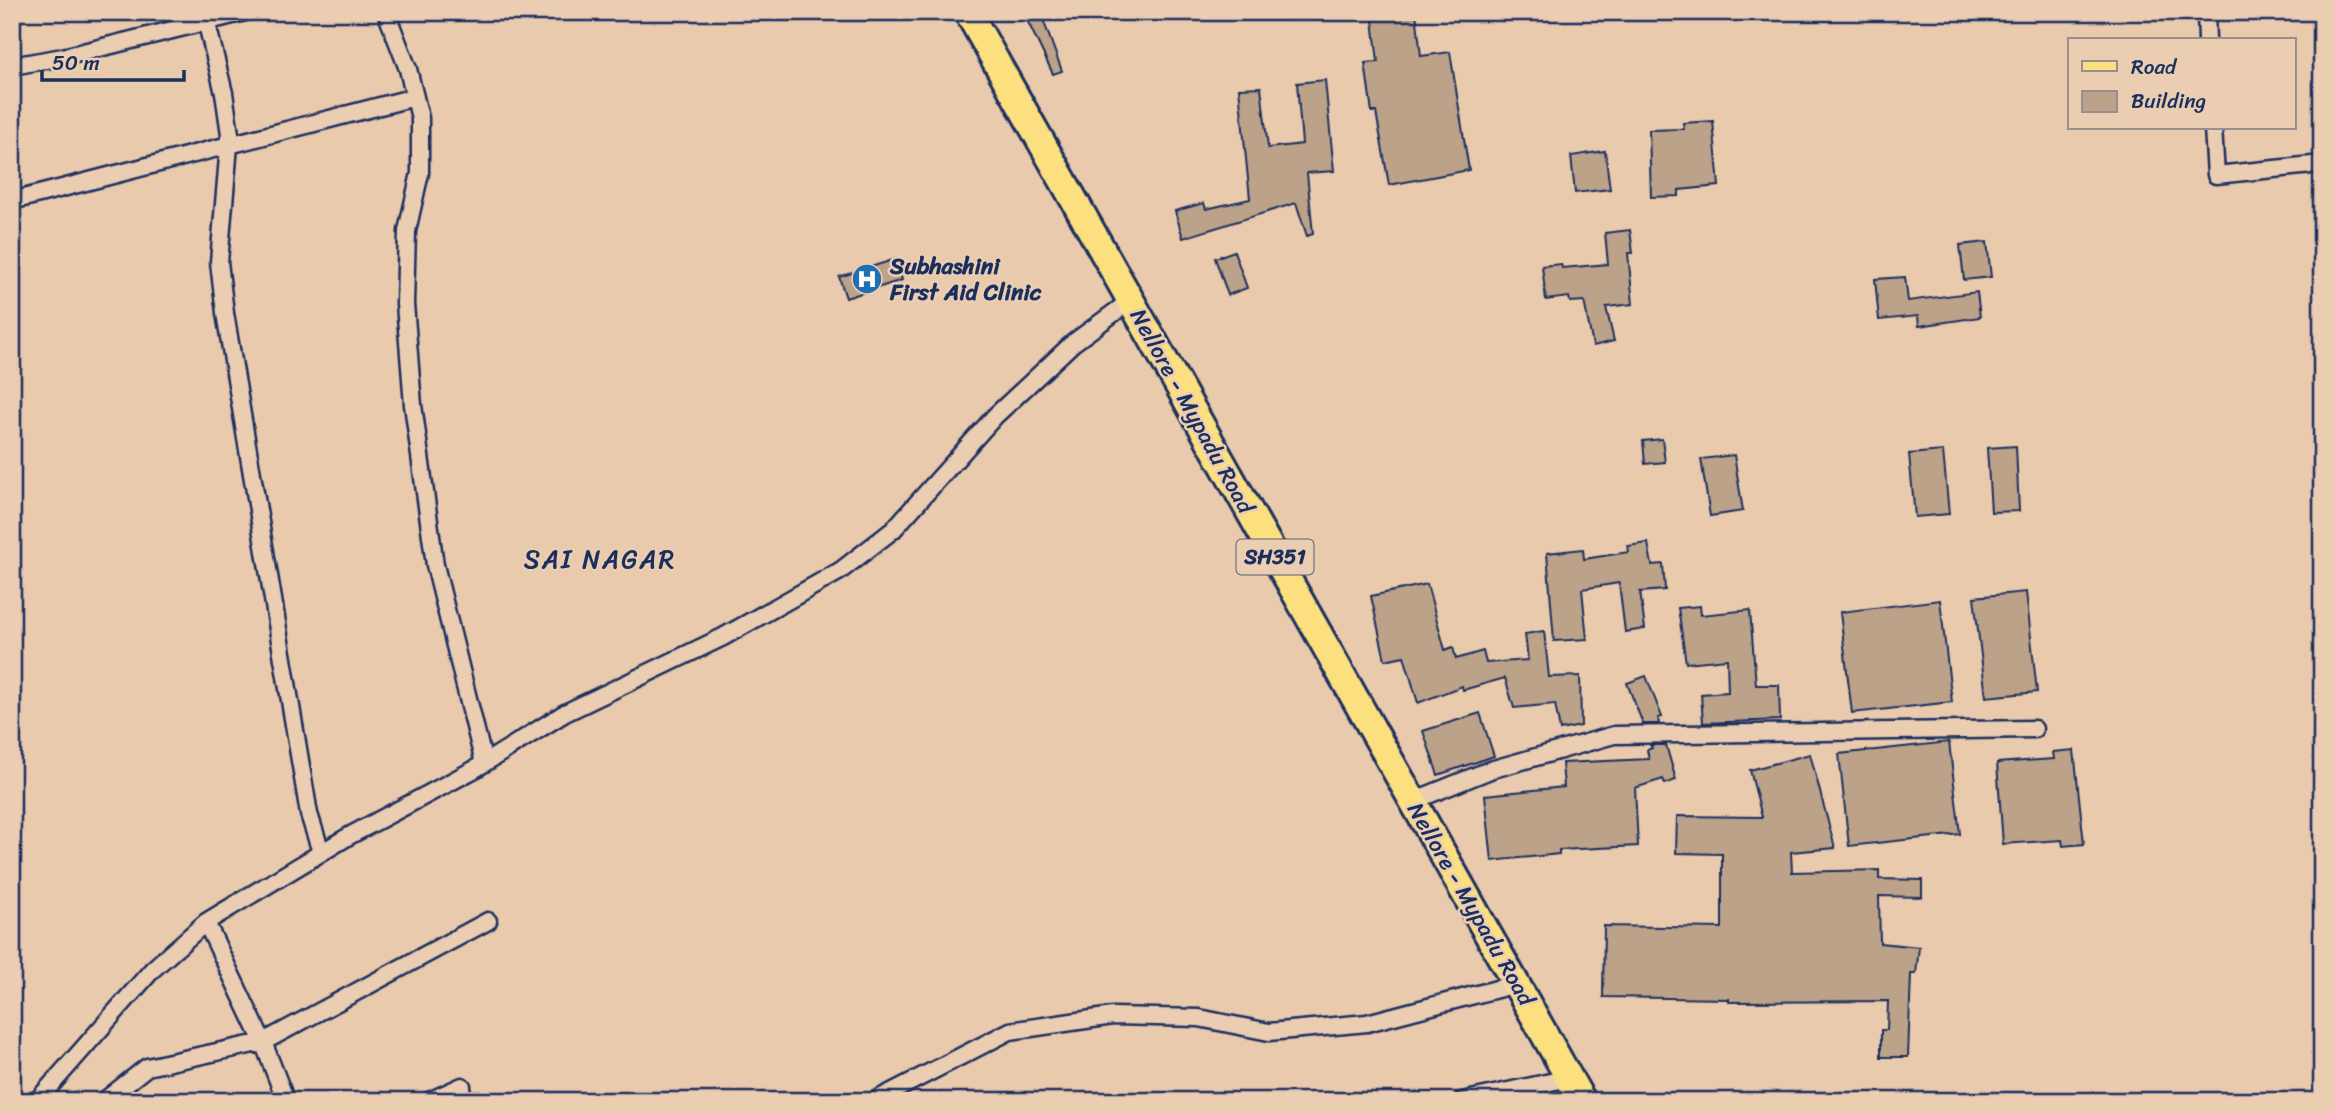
<svg xmlns="http://www.w3.org/2000/svg" width="2334" height="1113" font-family="Sriracha,sans-serif">
<style>
.building{fill:#bba289;stroke:#1b2f5e;stroke-width:2}
.lines{fill:none;stroke-linecap:round;stroke-linejoin:round}
.street-casing{stroke:#1b2f5e;stroke-width:21}
.primary-casing{stroke:#1b2f5e;stroke-width:32}
.street{stroke:#ebcdb2;stroke-width:16}
.primary{stroke:#fce080;stroke-width:26}
.labels{text-anchor:middle;dominant-baseline:central;stroke-width:5;stroke-linejoin:round;paint-order:stroke}
.shield{fill:#ebcdb2;stroke:#595e77;stroke-width:2}
.shield-label{font-size:21px;font-weight:bold;fill:#1b2f5e}
.poi-label{font-size:23px;font-weight:bold;fill:#1b2f5e;stroke:#ebcdb2;text-anchor:start}
.street-label{font-size:23px;fill:#1b2f5e;stroke:#ebcdb2}
.quarter-label{font-size:26px;letter-spacing:2px;fill:#1b2f5e;stroke:#ebcdb2}
</style>
<rect width="100%" height="100%" fill="#e9caac"/>
<filter id="ink" filterUnits="userSpaceOnUse"><feTurbulence type="fractalNoise" baseFrequency=".0143" numOctaves="2"/><feDisplacementMap in="SourceGraphic" scale="14" xChannelSelector="R" yChannelSelector="G"/><feConvolveMatrix kernelMatrix="1 2 1 2 8 2 1 2 1" color-interpolation-filters="sRGB"/></filter>
<g filter="url(#ink)">
<path class="building" d="M 1372,12 L 1416,12 L 1421,56 L 1450,52 L 1469,170 L 1389,185 L 1376,112 L 1372,112 L 1365,63 L 1378,62 Z
M 1041,14 L 1062,71 L 1053,74 L 1027,20 Z
M 1325,80 L 1334,171 L 1307,173 L 1313,234 L 1307,236 L 1296,203 L 1183,238 L 1175,211 L 1204,203 L 1206,209 L 1250,199 L 1239,88 L 1261,87 L 1268,148 L 1302,144 L 1297,83 Z
M 1713,121 L 1719,186 L 1679,190 L 1679,196 L 1651,197 L 1649,130 L 1684,129 L 1683,123 Z
M 1605,151 L 1610,189 L 1575,193 L 1571,156 Z
M 1630,230 L 1633,253 L 1628,253 L 1633,304 L 1606,307 L 1614,341 L 1593,346 L 1584,301 L 1570,302 L 1569,297 L 1546,300 L 1542,266 L 1561,264 L 1562,268 L 1608,264 L 1605,233 Z
M 1987,242 L 1991,277 L 1964,280 L 1960,245 Z
M 1234,251 L 1247,288 L 1228,295 L 1215,258 Z
M 896,259 L 902,280 L 846,298 L 839,277 Z
M 1905,277 L 1908,301 L 1977,292 L 1980,317 L 1919,326 L 1918,316 L 1879,320 L 1875,279 Z
M 1662,439 L 1665,462 L 1645,464 L 1643,441 Z
M 2016,446 L 2019,511 L 1991,512 L 1987,448 Z
M 1943,451 L 1949,514 L 1915,517 L 1909,454 Z
M 1734,455 L 1743,511 L 1710,516 L 1701,459 Z
M 1648,543 L 1652,565 L 1663,564 L 1665,590 L 1640,592 L 1645,629 L 1625,632 L 1619,583 L 1582,589 L 1587,639 L 1554,641 L 1547,553 L 1583,549 L 1584,559 L 1629,552 L 1628,546 Z
M 1427,584 L 1445,650 L 1453,647 L 1456,659 L 1483,651 L 1486,663 L 1528,660 L 1525,634 L 1544,631 L 1549,677 L 1580,676 L 1581,726 L 1560,730 L 1555,704 L 1514,708 L 1505,678 L 1463,690 L 1462,686 L 1418,703 L 1404,656 L 1385,660 L 1371,596 Z
M 2026,592 L 2037,692 L 1986,697 L 1974,597 Z
M 1940,600 L 1952,702 L 1852,713 L 1840,612 Z
M 1700,606 L 1701,615 L 1750,610 L 1756,685 L 1779,685 L 1780,720 L 1703,723 L 1701,694 L 1728,692 L 1727,659 L 1686,663 L 1678,608 Z
M 1646,676 L 1662,717 L 1658,718 L 1659,724 L 1643,724 L 1627,683 Z
M 1480,713 L 1494,756 L 1438,775 L 1423,731 Z
M 1949,742 L 1960,834 L 1849,846 L 1839,754 Z
M 1650,745 L 1666,745 L 1676,780 L 1665,784 L 1663,779 L 1635,788 L 1638,846 L 1559,850 L 1559,854 L 1492,861 L 1485,795 L 1564,787 L 1562,763 L 1649,759 L 1647,750 L 1652,748 Z
M 2074,750 L 2084,844 L 2063,846 L 2062,840 L 2003,844 L 1997,763 L 2054,759 L 2053,752 Z
M 1810,754 L 1835,848 L 1791,852 L 1792,872 L 1879,870 L 1879,879 L 1922,880 L 1922,897 L 1879,896 L 1880,943 L 1919,947 L 1916,974 L 1911,974 L 1908,1057 L 1881,1057 L 1881,1030 L 1887,1030 L 1888,1001 L 1729,1002 L 1729,999 L 1603,997 L 1604,926 L 1722,928 L 1722,854 L 1676,853 L 1677,816 L 1762,817 L 1750,770 Z"/>
<g class="lines">
<g class="street-casing">
<path id="street" d="M 204,12 L 224,93 L 230,134 L 219,262 L 225,313 L 309,814 L 321,852
M 386,12 L 408,69 L 420,118 L 420,173 L 407,231 L 405,304 L 413,405 L 435,565 L 484,763
M 2206,12 L 2207,40
M 12,66 L 63,57 L 245,12
M 2213,128 L 2216,175 L 2322,164
M 12,201 L 415,97
M 1413,801 L 1490,770 L 1614,735 L 2034,729
M 206,922 L 263,1042 L 286,1101
M 37,1101 L 153,969 L 206,922 L 349,836 L 475,769 L 565,713 L 723,637 L 840,571 L 893,530 L 995,416 L 1073,343 L 1130,301
M 104,1101 L 147,1067 L 263,1042 L 488,921
M 429,1101 L 462,1086
M 874,1101 L 1010,1031 L 1113,1016 L 1199,1018 L 1269,1032 L 1367,1023 L 1516,984
M 1462,1101 L 1569,1078"/>
</g>
<g class="primary-casing">
<path id="primary" d="M 968,12 L 1582,1101"/>
</g>
<use href="#street" class="street"/>
<use href="#primary" class="primary"/>
</g>
</g>
<defs>
<g id="hospital-disc" transform="scale(1.575)"><circle r="9.5" fill="#1f6fb2" stroke="#ebcdb2"/><path d="M-5-5h3v3.5h4V-5h3V5h-3V1.5h-4V5h-3Z" fill="#fff"/></g>
</defs>
<g fill-rule="evenodd">
<use href="#hospital-disc" x="867" y="279"/>
</g>
<g class="labels">
<rect class="shield" x="1236.5" y="539.5" width="77" height="35" rx="5"/>
<g class="shield-label">
<text x="1275" y="557">SH351</text>
</g>
<g class="poi-label">
<text x="890" y="266">Subhashini<tspan x="890" dy="26">First Aid Clinic</tspan></text>
</g>
<g class="street-label">
<text transform="translate(1192 411) rotate(61)">Nellore - Mypadu Road</text>
<text transform="translate(1471 904) rotate(60)">Nellore - Mypadu Road</text>
</g>
<g class="quarter-label">
<text x="600" y="559">SAI NAGAR</text>
</g>
</g>
<rect width="2334" height="1113" fill="none" stroke="#ebcdb2" stroke-width="42"/>
<rect x="21" y="21" width="2292" height="1071" fill="none" stroke="#1b2f5e" stroke-width="2.5" filter="url(#ink)"/>
<rect x="2068" y="38" width="228" height="91" fill="#ebcdb2" stroke="#988e90" stroke-width="2"/>
<rect x="2082" y="61" width="35" height="10" fill="#fce080" stroke="#988e90" stroke-width="2"/>
<text x="2131" y="74" font-size="21" fill="#1b2f5e">Road</text>
<rect x="2082" y="91" width="35" height="21" fill="#bba289" stroke="#988e90" stroke-width="2"/>
<text x="2131" y="108" font-size="21" fill="#1b2f5e">Building</text>
<path d="M42 70v10h142v-10" fill="none" stroke="#1b2f5e" stroke-width="3.5"/>
<text x="52" y="70" font-size="21" fill="#1b2f5e" stroke="#ebcdb2" stroke-width="5" paint-order="stroke">50 m</text>
</svg>
